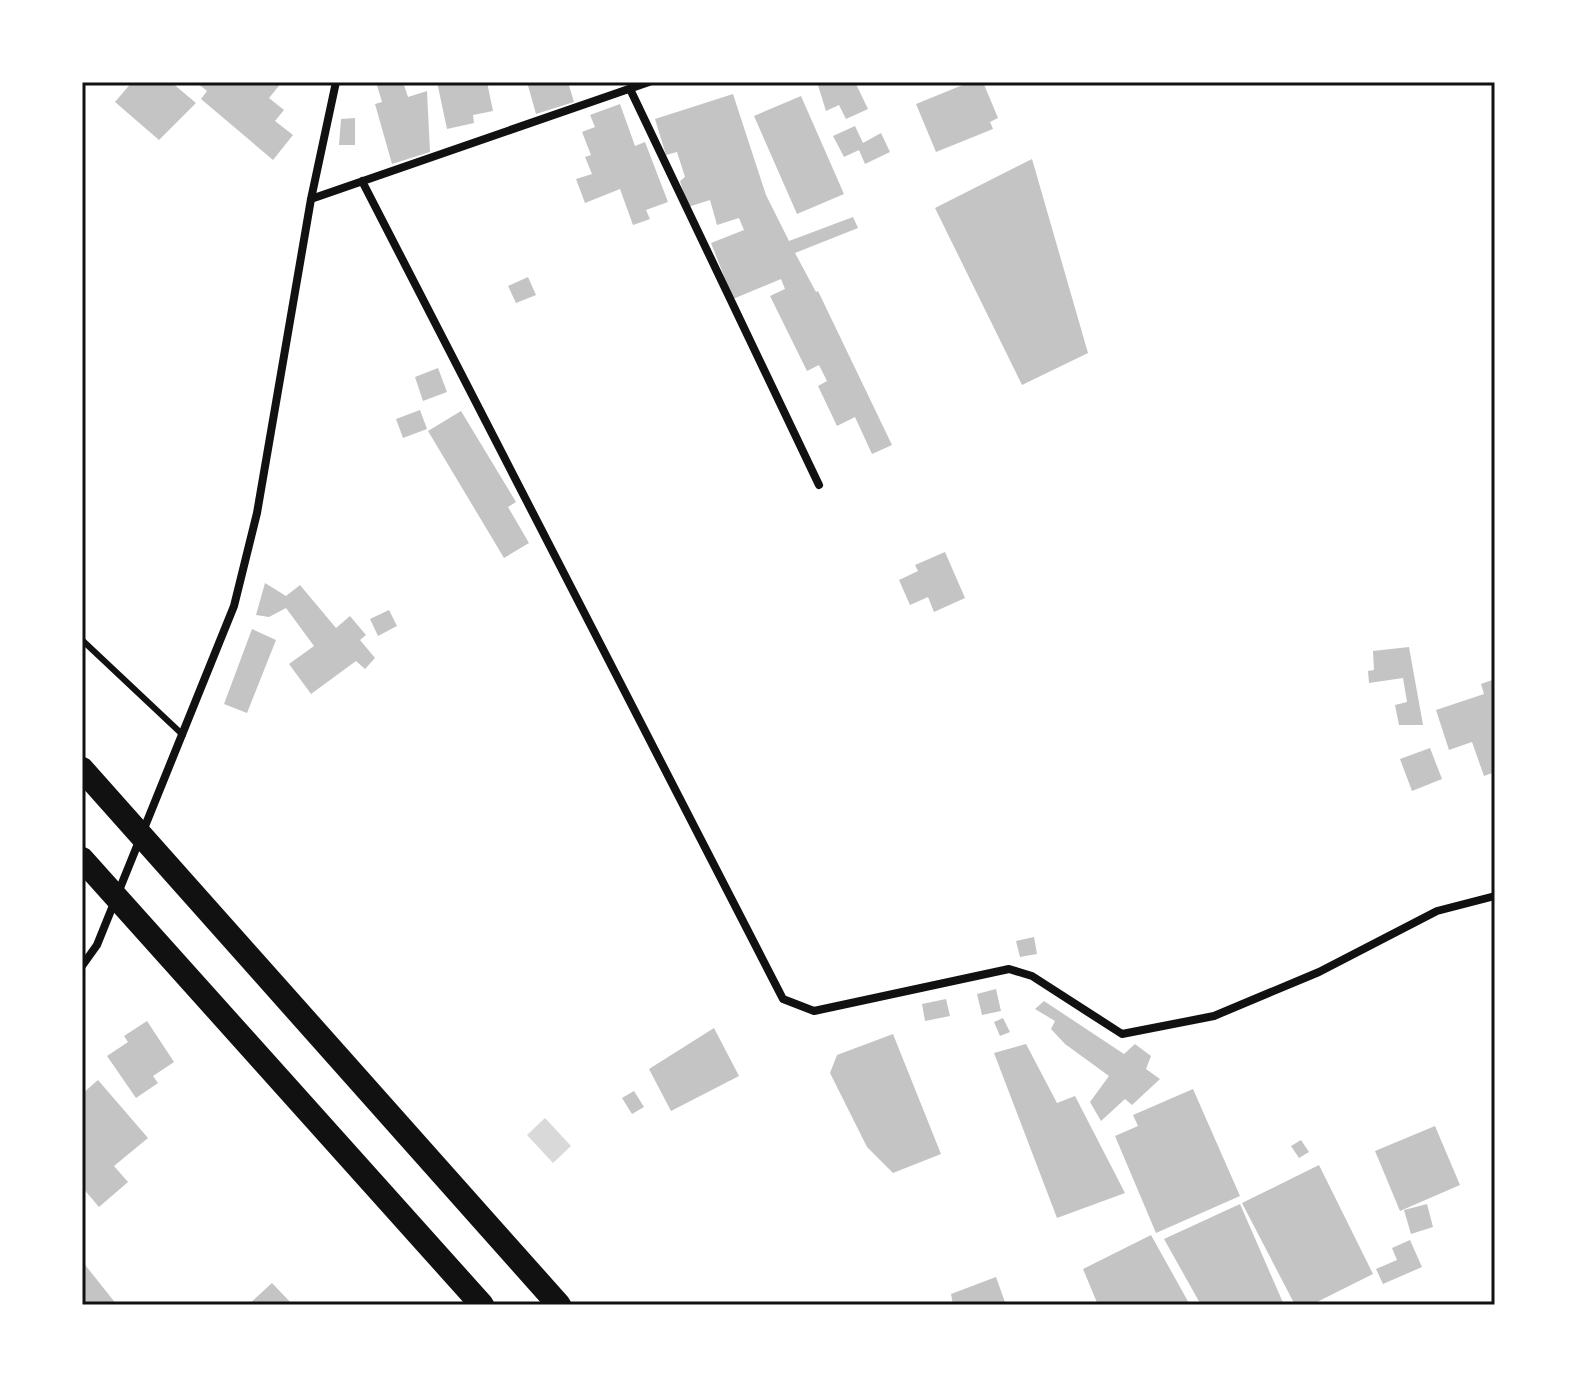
<svg xmlns="http://www.w3.org/2000/svg" width="1577" height="1387" font-family="'Open Sans',sans-serif">
<style>
.water{fill:#d9d9d9}
.building{fill:#c4c4c4}
.lines{fill:none;stroke-linecap:round;stroke-linejoin:round}
.service{stroke:#111;stroke-width:6}
.minor{stroke:#111;stroke-width:8}
.motorway{stroke:#111;stroke-width:24}
.neatline{fill:none;stroke:#111;stroke-width:3}
</style>
<rect width="100%" height="100%" fill="#fff"/>
<path class="water" d="M 545,1118 L 571,1146 L 553,1163 L 527,1135 Z"/>
<path class="building" d="M 132,82 L 171,82 L 196,103 L 159,140 L 115,102 Z
M 196,82 L 282,82 L 269,98 L 284,110 L 275,121 L 293,135 L 273,160 L 201,99 L 207,91 Z
M 376,82 L 403,82 L 408,97 L 427,91 L 430,152 L 392,164 L 375,104 L 382,102 Z
M 437,82 L 487,82 L 493,111 L 473,115 L 474,123 L 447,129 Z
M 527,82 L 568,82 L 574,102 L 536,114 Z
M 817,82 L 855,82 L 868,109 L 846,119 L 839,105 L 826,111 Z
M 970,82 L 983,82 L 998,118 L 990,122 L 993,129 L 936,152 L 916,104 Z
M 733,94 L 766,195 L 789,241 L 853,217 L 858,228 L 795,253 L 816,292 L 818,291 L 892,445 L 872,454 L 855,417 L 837,426 L 818,386 L 827,381 L 819,365 L 807,371 L 770,296 L 785,289 L 781,279 L 733,299 L 711,243 L 744,230 L 739,218 L 717,225 L 710,200 L 688,207 L 680,181 L 685,177 L 677,152 L 666,155 L 655,119 Z
M 801,96 L 844,194 L 797,214 L 754,116 Z
M 620,104 L 635,146 L 645,142 L 668,202 L 646,210 L 650,219 L 633,225 L 620,189 L 585,203 L 576,179 L 592,174 L 585,157 L 591,155 L 582,132 L 595,127 L 590,115 Z
M 355,118 L 355,145 L 339,145 L 341,119 Z
M 855,126 L 863,143 L 881,133 L 890,152 L 865,164 L 859,150 L 844,157 L 833,136 Z
M 1032,159 L 1088,353 L 1022,385 L 935,208 Z
M 528,277 L 536,295 L 516,303 L 508,286 Z
M 438,368 L 447,392 L 423,401 L 415,377 Z
M 420,410 L 427,429 L 403,438 L 396,419 Z
M 461,411 L 516,502 L 508,507 L 529,543 L 504,558 L 428,431 Z
M 945,552 L 965,598 L 934,612 L 928,597 L 910,605 L 899,580 L 918,571 L 915,565 Z
M 265,583 L 286,596 L 300,585 L 336,628 L 350,616 L 366,635 L 360,640 L 375,658 L 365,669 L 356,661 L 311,694 L 289,664 L 314,646 L 286,608 L 269,617 L 256,615 Z
M 389,610 L 397,626 L 378,636 L 370,619 Z
M 252,629 L 276,640 L 247,713 L 224,704 Z
M 1409,647 L 1423,725 L 1399,725 L 1395,705 L 1407,702 L 1403,678 L 1369,683 L 1368,671 L 1374,670 L 1373,651 Z
M 1495,679 L 1495,772 L 1484,776 L 1472,742 L 1449,750 L 1436,710 L 1484,694 L 1481,684 Z
M 1430,748 L 1442,779 L 1412,791 L 1400,759 Z
M 1034,937 L 1037,954 L 1020,957 L 1016,941 Z
M 996,989 L 1001,1011 L 982,1015 L 977,994 Z
M 946,999 L 950,1016 L 925,1021 L 922,1004 Z
M 1044,1001 L 1124,1054 L 1135,1044 L 1151,1056 L 1146,1069 L 1160,1079 L 1132,1105 L 1125,1099 L 1101,1121 L 1090,1102 L 1109,1076 L 1065,1044 L 1051,1029 L 1055,1021 L 1035,1009 Z
M 1003,1018 L 1010,1032 L 1000,1036 L 994,1022 Z
M 147,1021 L 174,1062 L 153,1076 L 158,1083 L 136,1098 L 107,1056 L 128,1042 L 124,1036 Z
M 714,1028 L 739,1076 L 671,1111 L 649,1069 Z
M 893,1034 L 941,1154 L 893,1173 L 867,1147 L 830,1073 L 837,1055 Z
M 1026,1044 L 1057,1103 L 1075,1096 L 1125,1193 L 1057,1218 L 994,1053 Z
M 98,1080 L 148,1138 L 114,1166 L 128,1182 L 99,1207 L 82,1187 L 82,1094 Z
M 1193,1089 L 1240,1196 L 1156,1233 L 1115,1136 L 1138,1126 L 1133,1115 Z
M 634,1091 L 644,1107 L 632,1114 L 622,1098 Z
M 1435,1126 L 1460,1185 L 1400,1211 L 1375,1151 Z
M 1301,1140 L 1309,1152 L 1299,1158 L 1291,1146 Z
M 1319,1165 L 1373,1274 L 1311,1305 L 1295,1305 L 1242,1203 Z
M 1240,1204 L 1284,1305 L 1201,1305 L 1164,1239 Z
M 1427,1204 L 1433,1227 L 1411,1234 L 1404,1210 Z
M 1151,1235 L 1190,1305 L 1098,1305 L 1083,1269 Z
M 1410,1240 L 1422,1267 L 1383,1284 L 1376,1269 L 1397,1260 L 1392,1248 Z
M 82,1261 L 117,1305 L 82,1305 Z
M 996,1277 L 1006,1305 L 953,1305 L 951,1294 Z
M 272,1283 L 293,1305 L 248,1305 Z"/>
<g class="lines">
<path class="service" d="M 82,640 L 183,735"/>
<path class="minor" d="M 630,89 L 819,485
M 362,181 L 783,999 L 814,1011 L 1009,969 L 1032,976 L 1122,1034 L 1214,1016 L 1319,972 L 1437,911 L 1495,896
M 311,199 L 649,82
M 82,966 L 97,945 L 234,606 L 257,513 L 311,199 L 336,82"/>
<path class="motorway" d="M 82,769 L 559,1305
M 82,859 L 482,1305"/>
</g>
<rect width="1577" height="1387" fill="none" stroke="#ffffff" stroke-width="168"/>
<rect x="84" y="84" width="1409" height="1219" class="neatline"/>
</svg>
